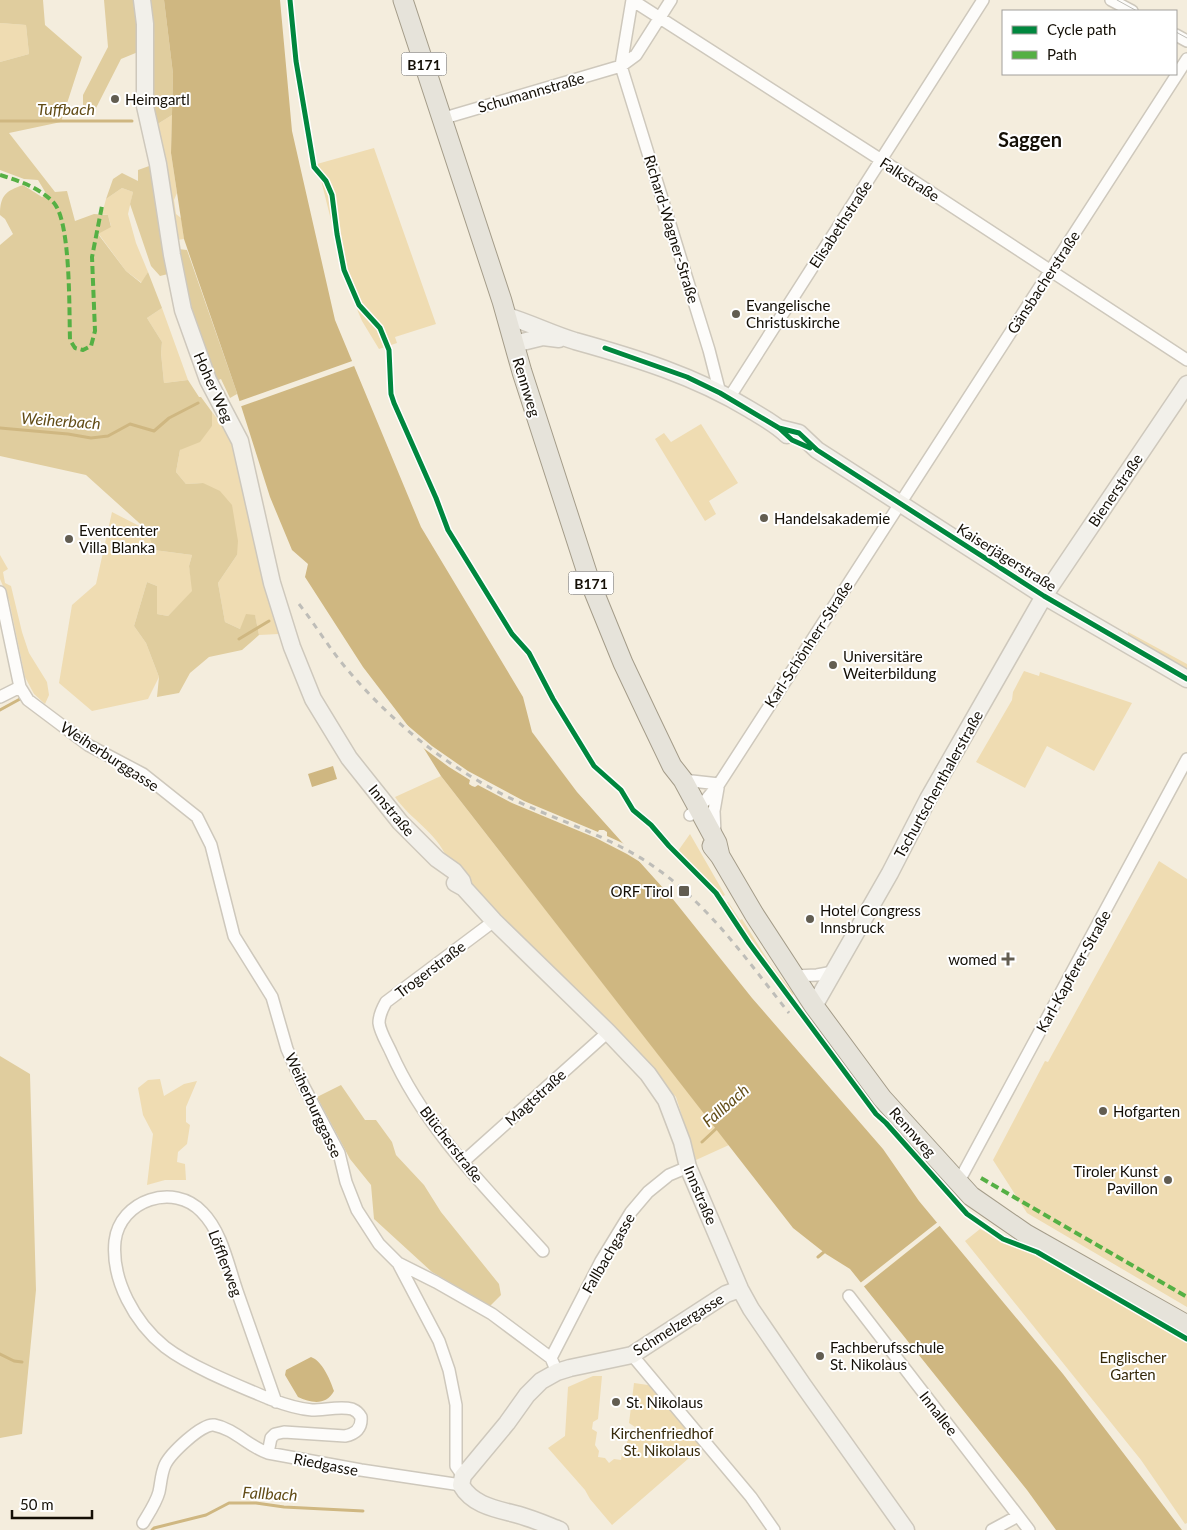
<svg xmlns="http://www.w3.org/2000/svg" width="1187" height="1530" font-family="Lato,sans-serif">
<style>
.green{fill:#efdcb2}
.forest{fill:#e0cd9e}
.water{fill:#cfb781}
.pier{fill:#f4eddd}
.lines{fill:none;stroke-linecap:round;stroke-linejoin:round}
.stream{stroke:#cfb781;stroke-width:3}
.street-casing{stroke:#cec8bc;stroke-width:14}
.secondary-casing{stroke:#cec8bc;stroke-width:19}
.primary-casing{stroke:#a49c89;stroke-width:21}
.street{stroke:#fdfcfa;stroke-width:11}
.secondary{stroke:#f2f0ea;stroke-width:16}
.primary{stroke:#e6e3da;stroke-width:19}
.tram{stroke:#bebdb8;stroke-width:1}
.rail{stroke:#bebdb8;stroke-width:3;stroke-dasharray:6 6;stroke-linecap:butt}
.quiet{stroke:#55b044;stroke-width:4;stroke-dasharray:8 4;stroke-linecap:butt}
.cycleway-casing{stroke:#fff;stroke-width:8}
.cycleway{stroke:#00873e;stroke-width:5}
.poi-dot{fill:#625d51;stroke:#fff;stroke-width:2}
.labels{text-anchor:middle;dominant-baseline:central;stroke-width:4;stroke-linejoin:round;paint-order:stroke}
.shield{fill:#fff;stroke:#5a5751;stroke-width:1}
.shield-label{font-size:14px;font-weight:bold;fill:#140f06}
.street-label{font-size:15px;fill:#140f06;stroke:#fff}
.poi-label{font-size:15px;fill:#140f06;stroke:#fff;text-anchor:start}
.park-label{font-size:15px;fill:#372a0a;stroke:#fff}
.water-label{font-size:16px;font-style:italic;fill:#624c16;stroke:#fff}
.district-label{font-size:20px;font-weight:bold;fill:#140f06;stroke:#fff}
</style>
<rect width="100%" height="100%" fill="#f4eddd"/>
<path class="green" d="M 0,23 L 26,25 L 29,54 L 0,62 Z
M 172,115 L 171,153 L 177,193 L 174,200 L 176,214 L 181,218 L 184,239 L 177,240 L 167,162 L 156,125 Z
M 374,148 L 436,324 L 395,337 L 397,343 L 379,349 L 362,321 L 348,288 L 317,164 Z
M 122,188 L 133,192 L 128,214 L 136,243 L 148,272 L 142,283 L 126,271 L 98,233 L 111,226 L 108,215 L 102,214 L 106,199 Z
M 162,308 L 188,380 L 164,383 L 161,353 L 162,342 L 147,318 Z
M 212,412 C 240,444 244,490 253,530 C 261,565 270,599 279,634 L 259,635 L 255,616 L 240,629 L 225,622 L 218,583 L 237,555 L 203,483 L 186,484 L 176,472 L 180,450 L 212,426 Z
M 701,424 L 738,483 L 709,501 L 716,514 L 705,521 L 655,439 L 664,433 L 671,442 Z
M 112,512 L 149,531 L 154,550 L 192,555 L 189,566 L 193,591 L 168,616 L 157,614 L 157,586 L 147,582 L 134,626 L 146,643 L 159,677 L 148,699 L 92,711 L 59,683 L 72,605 L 96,584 Z
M 0,555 L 8,569 L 3,572 L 5,583 L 11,586 L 22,632 L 29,653 L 47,682 L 49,695 L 45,704 L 34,694 L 25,677 L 9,600 L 0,579 Z
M 1128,632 L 1187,664 L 1187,669 L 1128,635 Z
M 1024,671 L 1039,676 L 1040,672 L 1132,703 L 1094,771 L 1047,746 L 1025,788 L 976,762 L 1012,700 L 1013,692 Z
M 441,776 L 729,1145 L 696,1160 L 676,1097 L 446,859 L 447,858 C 436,832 410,819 395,797 Z
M 690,834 L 725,895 L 722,897 L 678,851 Z
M 1159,861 L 1187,879 L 1187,1307 L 1027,1213 L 993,1160 L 1045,1061 L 1048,1062 Z
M 728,902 L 740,920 L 742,919 L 771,965 L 794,994 L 791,996 L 751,942 L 725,903 Z
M 160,1079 L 164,1096 L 184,1084 L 197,1081 L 186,1107 L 186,1122 L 190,1125 L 187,1144 L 178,1152 L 177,1162 L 185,1164 L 186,1180 L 165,1180 L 147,1185 L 153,1134 L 143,1115 L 138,1088 L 148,1080 Z
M 980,1229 L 1017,1247 L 1025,1244 L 1187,1335 L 1187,1523 L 1185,1524 L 1141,1460 L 965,1241 Z
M 593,1376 L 602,1376 L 598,1419 L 593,1422 L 592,1429 L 597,1432 L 595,1445 L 599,1451 L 598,1457 L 605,1458 L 609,1463 L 614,1459 L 621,1460 L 622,1453 L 626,1449 L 628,1436 L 634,1434 L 635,1427 L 629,1423 L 634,1383 L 648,1385 L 663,1397 L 704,1445 L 612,1525 L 590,1499 L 585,1490 L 548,1448 L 565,1436 L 568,1387 Z"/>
<path class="forest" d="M 0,0 L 43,0 L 45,25 L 82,57 L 61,122 L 9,133 L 55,192 L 67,191 L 75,221 L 94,214 L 108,215 L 111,227 L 98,234 L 126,271 L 141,283 L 148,272 L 162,308 L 147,318 L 162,342 L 161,353 L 164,383 L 188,380 L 199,397 L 201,397 L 212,412 L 212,426 L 200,442 L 180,450 L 176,472 L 186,484 L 203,483 L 220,491 L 232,505 L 238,541 L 237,555 L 218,583 L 225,622 L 240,629 L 246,614 L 255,615 L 259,635 L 242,650 L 209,657 L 190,673 L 179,693 L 157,697 L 159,677 L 146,643 L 134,626 L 147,582 L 157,586 L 157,614 L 168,616 L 192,591 L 189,566 L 192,555 L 154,550 L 147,530 L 86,475 L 0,456 L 0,245 L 13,234 L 5,219 L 0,215 C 0,195 6,191 23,185 L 42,197 L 47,195 L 38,180 L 24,179 L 0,170 L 0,62 L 29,54 L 26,25 L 0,23 Z
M 104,0 L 133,0 L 137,29 L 138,52 L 121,59 L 94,112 L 83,113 L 83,95 L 108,47 Z
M 149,0 L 164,0 L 173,74 L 172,115 L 156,125 C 148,91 155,65 154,31 C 153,21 151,10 149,0 Z
M 152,165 L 168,274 L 160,276 L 151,266 L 130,204 L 133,192 L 122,188 L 106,199 L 113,179 L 122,173 L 138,181 L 138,170 Z
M 178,249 L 187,250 L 236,390 L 237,394 L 230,398 L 221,379 L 216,381 C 198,339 188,293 178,249 Z
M 0,1056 L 30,1074 L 36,1290 L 22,1434 L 0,1438 Z
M 341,1085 L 365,1120 L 376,1120 L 392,1142 L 396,1155 L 424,1185 L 441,1212 L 499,1284 L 501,1295 L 490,1306 L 432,1272 L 374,1219 L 371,1185 L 350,1159 L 317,1097 Z"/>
<path class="water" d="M 164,0 L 280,0 L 292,131 L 335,320 L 421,527 L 523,697 L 532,732 L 577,792 L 672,898 L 752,998 L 883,1149 L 919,1201 L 1063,1374 L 1182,1530 L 1056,1530 L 1027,1490 L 850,1269 L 826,1254 L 793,1228 L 441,776 L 418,739 L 363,667 L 305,577 L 308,564 L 292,550 L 270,497 L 236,390 L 184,239 L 171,153 L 173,74 Z
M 333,766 L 337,779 L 312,787 L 308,774 Z
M 311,1357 C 322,1361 330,1379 334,1391 C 326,1406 311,1403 298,1397 L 285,1375 L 286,1370 Z"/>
<path class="pier" d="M 355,360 L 357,365 L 239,407 L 237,402 Z
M 400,719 L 432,746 L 468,771 L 524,801 L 598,832 L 599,830 L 604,830 L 607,832 L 607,836 L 629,846 L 645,865 L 627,854 L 596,838 L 512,803 L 478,785 L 475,787 L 472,786 L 469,784 L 470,780 L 449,767 L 418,744 Z
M 939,1221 L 942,1224 L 862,1288 L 859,1284 Z"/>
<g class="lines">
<path class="stream" d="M 0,121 L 132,121
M 0,428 L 68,434 L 91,438 L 108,436 L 130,424 L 154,431 L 169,418 L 198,403
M 239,639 L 269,621
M 0,710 L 20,699
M 702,1142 L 718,1127
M 818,1257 L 824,1252
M 0,1354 L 14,1361 L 22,1362
M 152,1530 L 154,1528 L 206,1515 L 229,1503 L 256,1503 L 284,1507 L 363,1511"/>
<g class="street-casing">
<path id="street" d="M 632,0 L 889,165 L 1187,360
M 632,0 L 621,66 L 709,350 L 720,393
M 1111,0 L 1132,11
M 1176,35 L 1187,41
M 441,119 L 621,66 L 636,55 L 671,0
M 729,398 L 983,0
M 0,592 L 20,687 L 28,700 L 88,745 L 143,774 L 197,817 L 211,845 L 234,936 L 272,997 L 287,1049 L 303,1085 L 339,1153 L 346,1182 L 357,1210 L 379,1244 L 398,1263 L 436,1282 L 492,1314 L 551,1358 L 557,1372
M 0,697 L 20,687
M 683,780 L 719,784
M 690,815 L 705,801 L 719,784 L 1187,59
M 715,834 L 714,811 L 718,788
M 494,921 L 386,1002 C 382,1009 379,1015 379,1023 C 380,1032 387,1043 391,1052 C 425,1129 487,1189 543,1251
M 794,976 L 817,975 L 833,972
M 463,1162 L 608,1032
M 958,1183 L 1187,759
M 398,1263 L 439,1341 L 449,1370 L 456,1405 L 456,1466 L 463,1476
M 849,1296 L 1029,1530
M 632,1355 L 751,1497 L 774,1530
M 551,1358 L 601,1261 L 631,1212 L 648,1192 L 669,1175 L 688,1167
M 268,1453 L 271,1438 L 275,1434 L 284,1432 L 345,1436 C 356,1434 362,1428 361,1417 C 359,1413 357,1411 352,1409 C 340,1406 325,1410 312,1410 C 298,1409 283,1404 270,1399 C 239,1386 191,1367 165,1347 C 135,1323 111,1280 115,1241 C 120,1200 174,1182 202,1212 C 222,1232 228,1265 237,1291 C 250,1328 263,1365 276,1402
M 143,1523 C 149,1513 156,1503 159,1492 C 161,1483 161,1474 165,1465 C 170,1454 202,1423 214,1425 C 235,1429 249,1447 268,1453 L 361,1470 L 461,1485
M 992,1530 L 1018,1516"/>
</g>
<g class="secondary-casing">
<path id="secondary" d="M 142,0 L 145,24 L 145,106 L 158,164 L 172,255 L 183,310 L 208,380 L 240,441 L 272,583 L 292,647 L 313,699 L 349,758 L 400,822 L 437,859 L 454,871 L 462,881 L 464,888
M 507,316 C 530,323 552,334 575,341 C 636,358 695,376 749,409 C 762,417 776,424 787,435
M 514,344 L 543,337 L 559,339
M 779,428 L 799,433 L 817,450 L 1044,596 L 1187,679
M 455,883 L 464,888 L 494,921 L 608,1032 L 648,1074 L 666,1100 L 682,1142 L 688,1167 L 740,1289 L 751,1309 L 803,1385 L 906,1530
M 814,1006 L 890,873 L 928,799 L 1044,596 L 1187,384
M 560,1530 C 547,1525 533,1519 519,1515 C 497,1509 473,1506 461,1485 L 463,1476 L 507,1423 L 527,1395 L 541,1381 L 557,1372 L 570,1368 L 632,1355 L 726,1294 L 740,1289"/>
</g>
<g class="primary-casing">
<path id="primary" d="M 403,0 L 502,301 L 522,372 L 590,582 L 623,663 L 649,718 L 672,766 L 683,780 L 717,843 L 720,856
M 712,846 L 720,856 L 754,914 L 814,1006 L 882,1098 L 971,1196 L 1026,1234 L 1187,1325"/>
</g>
<use href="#street" class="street"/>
<use href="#secondary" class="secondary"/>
<use href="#primary" class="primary"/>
<path class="tram" d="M 1117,0 L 1137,11
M 1176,32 L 1187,38"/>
<path class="rail" d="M 299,604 C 314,623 326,643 341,662 C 386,717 441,763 504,795 C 556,821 613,836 660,871 C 712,909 749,963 789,1013"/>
<path class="quiet" d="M 0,175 C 20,181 40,188 54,203 C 71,223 69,311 70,340 L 75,348 L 83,350 L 91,346 L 95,331 L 92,257 L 102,206
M 981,1178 L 1187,1297"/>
<g class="cycleway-casing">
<path id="cycleway" d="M 290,0 L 296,61 L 314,167 L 326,181 L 332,195 L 337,234 L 344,270 L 359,305 L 380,328 L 389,350 L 391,394 L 394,403 L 436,498 L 448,530 L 512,634 L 529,653 L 553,699 L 594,766 L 621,790 L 633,810 L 651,825 L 669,846 L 716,893 L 749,943 L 876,1114 L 886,1123 L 967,1214 L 1003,1239 L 1037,1252 L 1187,1339
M 605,348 L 687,377 L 720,393 L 779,428 L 792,440 L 810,448
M 779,428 L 799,433 L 817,450 L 1044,596 L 1187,679"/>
</g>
<use href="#cycleway" class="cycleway"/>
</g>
<g class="poi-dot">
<circle cx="115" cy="99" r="5"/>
<circle cx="736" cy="314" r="5"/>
<circle cx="764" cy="518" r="5"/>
<circle cx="69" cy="539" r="5"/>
<circle cx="833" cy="665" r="5"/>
<rect x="678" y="885" width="12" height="12" rx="2.5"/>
<circle cx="810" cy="919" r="5"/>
<path d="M1005.5 951.5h5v5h5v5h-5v5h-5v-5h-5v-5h5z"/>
<circle cx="1103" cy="1111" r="5"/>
<circle cx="1168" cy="1180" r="5"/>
<circle cx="820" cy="1356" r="5"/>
<circle cx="616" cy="1402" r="5"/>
</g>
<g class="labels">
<g class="shield">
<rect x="401.5" y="52.5" width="45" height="23" rx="4"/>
<rect x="568.5" y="571.5" width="45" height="23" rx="4"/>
</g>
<g class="shield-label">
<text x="424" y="64">B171</text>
<text x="591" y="583">B171</text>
</g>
<g class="street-label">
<text transform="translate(531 92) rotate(-16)">Schumannstraße</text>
<text transform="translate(910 179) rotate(33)">Falkstraße</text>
<text transform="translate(840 224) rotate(-57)">Elisabethstraße</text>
<text transform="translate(672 229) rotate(73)">Richard-Wagner-Straße</text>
<text transform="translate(1043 282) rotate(-57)">Gänsbacherstraße</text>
<text transform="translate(214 387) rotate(66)">Hoher Weg</text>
<text transform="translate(527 387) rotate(73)">Rennweg</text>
<text transform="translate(1115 490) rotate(-56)">Bienerstraße</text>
<text transform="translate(1007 557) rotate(32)">Kaiserjägerstraße</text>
<text transform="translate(808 644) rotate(-57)">Karl-Schönherr-Straße</text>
<text transform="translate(110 756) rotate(33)">Weiherburggasse</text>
<text transform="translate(938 784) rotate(-61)">Tschurtschenthalerstraße</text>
<text transform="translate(392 810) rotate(50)">Innstraße</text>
<text transform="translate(430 969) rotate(-37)">Trogerstraße</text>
<text transform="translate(1073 971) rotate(-61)">Karl-Kapferer-Straße</text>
<text transform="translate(535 1097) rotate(-42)">Magtstraße</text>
<text transform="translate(314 1105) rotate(65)">Weiherburggasse</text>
<text transform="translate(913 1132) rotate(48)">Rennweg</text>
<text transform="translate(452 1144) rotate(52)">Blücherstraße</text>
<text transform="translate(701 1195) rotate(67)">Innstraße</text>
<text transform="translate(608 1253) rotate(-60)">Fallbachgasse</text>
<text transform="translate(226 1263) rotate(69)">Löfflerweg</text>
<text transform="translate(678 1324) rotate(-32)">Schmelzergasse</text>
<text transform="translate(939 1413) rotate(52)">Innallee</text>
<text transform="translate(326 1464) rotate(11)">Riedgasse</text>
</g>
<g class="poi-label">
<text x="125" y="99">Heimgartl</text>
<text x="746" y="305">Evangelische<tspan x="746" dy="17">Christuskirche</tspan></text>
<text x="774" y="518">Handelsakademie</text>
<text x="79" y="530">Eventcenter<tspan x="79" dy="17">Villa Blanka</tspan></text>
<text x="843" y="656">Universitäre<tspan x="843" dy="17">Weiterbildung</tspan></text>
<text x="673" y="891" text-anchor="end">ORF Tirol</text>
<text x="820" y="910">Hotel Congress<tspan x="820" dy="17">Innsbruck</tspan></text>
<text x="997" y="959" text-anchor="end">womed</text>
<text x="1113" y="1111">Hofgarten</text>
<text x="1158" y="1171" text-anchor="end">Tiroler Kunst<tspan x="1158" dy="17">Pavillon</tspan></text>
<text x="830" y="1347">Fachberufsschule<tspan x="830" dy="17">St. Nikolaus</tspan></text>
<text x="626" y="1402">St. Nikolaus</text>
</g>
<g class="park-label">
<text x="1133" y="1357">Englischer<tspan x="1133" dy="17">Garten</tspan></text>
<text x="662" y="1433">Kirchenfriedhof<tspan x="662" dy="17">St. Nikolaus</tspan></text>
</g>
<g class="water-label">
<text x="66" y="108">Tuffbach</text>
<text transform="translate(61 420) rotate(4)">Weiherbach</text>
<text transform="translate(725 1105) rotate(-41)">Fallbach</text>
<text transform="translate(270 1493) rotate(3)">Fallbach</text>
</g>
<g class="district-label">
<text x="1030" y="139">Saggen</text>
</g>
</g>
<rect x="1002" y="10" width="175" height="65" fill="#ffffff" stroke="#a19f9b"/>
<rect x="1012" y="26" width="25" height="8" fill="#00873e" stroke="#a19f9b"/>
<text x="1047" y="35" font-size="15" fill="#140f06">Cycle path</text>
<rect x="1012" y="51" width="25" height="8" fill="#55b044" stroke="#a19f9b"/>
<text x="1047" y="60" font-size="15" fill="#140f06">Path</text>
<path d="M12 1510v8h80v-8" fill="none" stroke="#140f06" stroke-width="2.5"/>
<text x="20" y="1510" font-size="15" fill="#140f06" stroke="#ffffff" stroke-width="4" paint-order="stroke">50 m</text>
</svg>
